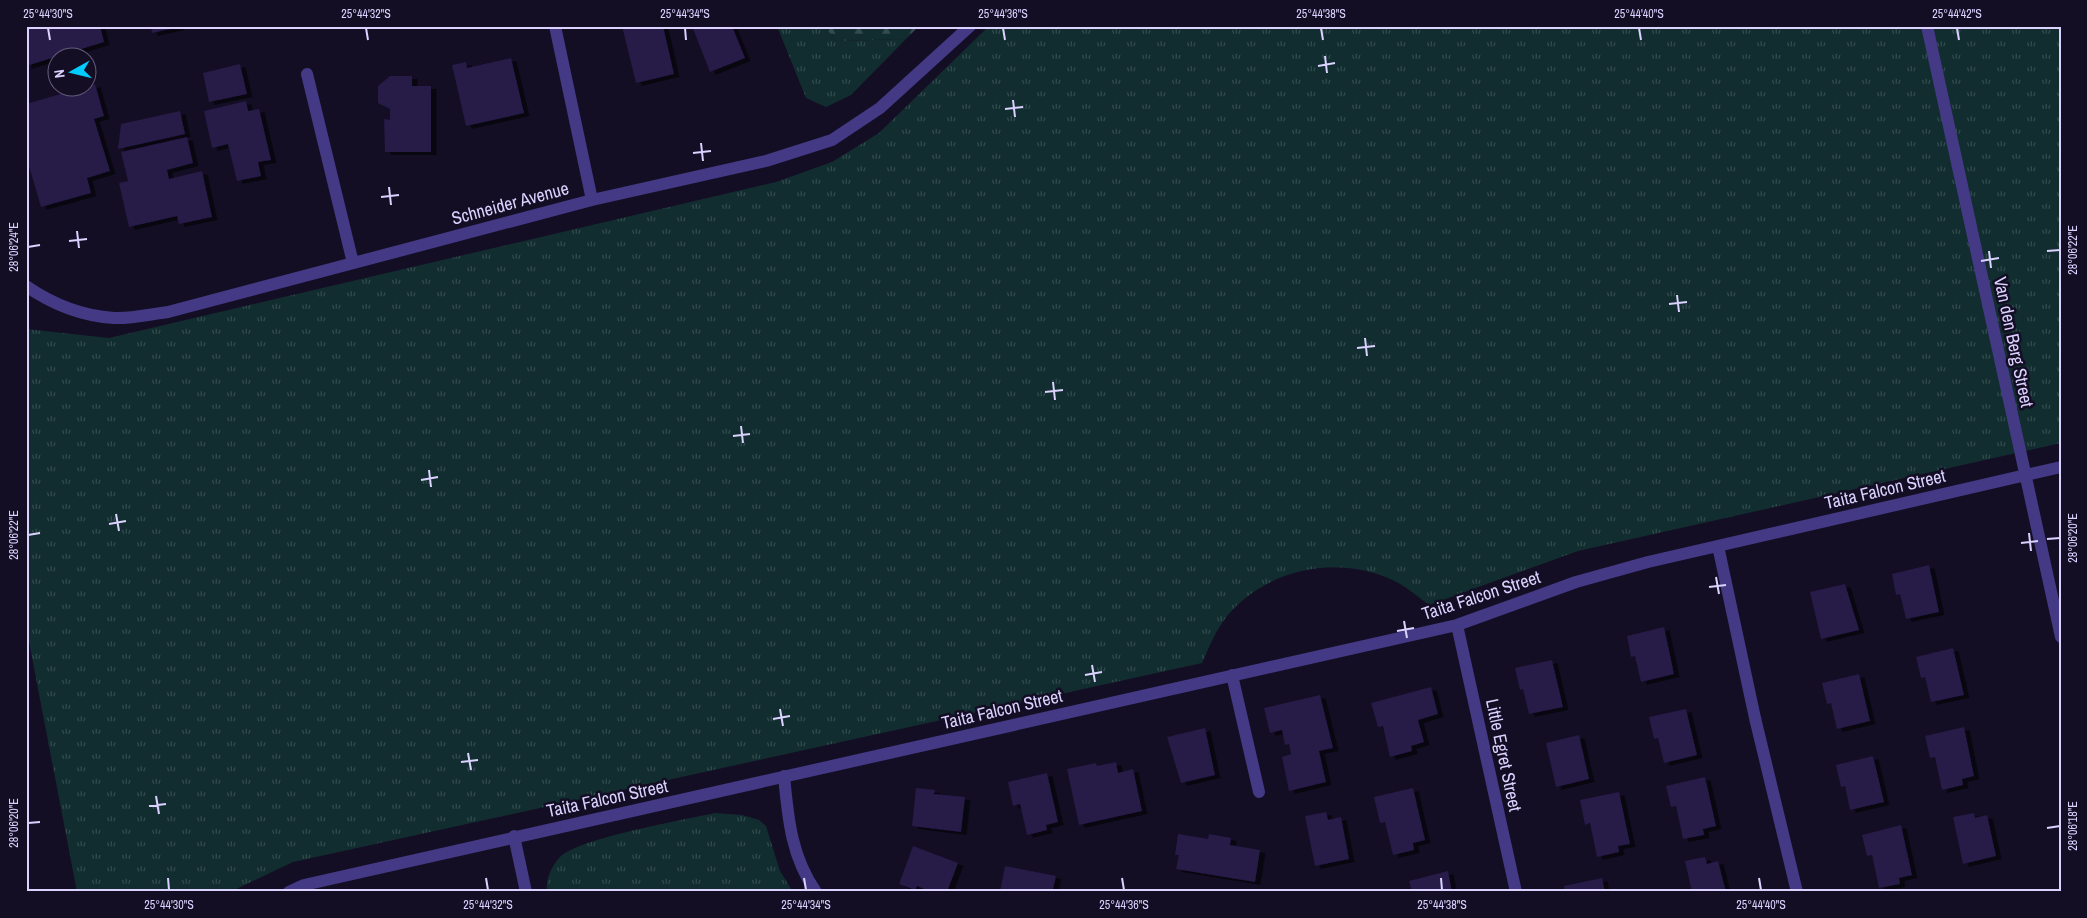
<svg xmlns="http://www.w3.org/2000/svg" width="2087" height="918" font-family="'Archivo Narrow',sans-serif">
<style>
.grass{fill:url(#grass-tufts)}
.forest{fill:url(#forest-firs)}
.building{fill:#271a46;filter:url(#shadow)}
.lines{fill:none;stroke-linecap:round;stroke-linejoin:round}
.street{stroke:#433984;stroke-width:12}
.ticks{fill:none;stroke:#dbd2ff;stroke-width:2}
.labels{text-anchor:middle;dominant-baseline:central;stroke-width:5;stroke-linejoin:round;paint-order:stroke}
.street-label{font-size:18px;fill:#dbd2ff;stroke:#140e25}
.neatline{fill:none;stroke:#dbd2ff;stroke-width:2}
.ticks-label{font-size:12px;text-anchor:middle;fill:#dbd2ff}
</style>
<defs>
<pattern id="grass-tufts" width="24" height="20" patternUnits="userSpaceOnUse" patternTransform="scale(1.25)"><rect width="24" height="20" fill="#112d2f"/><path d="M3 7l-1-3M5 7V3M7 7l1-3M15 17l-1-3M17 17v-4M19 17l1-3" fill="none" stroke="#334b4e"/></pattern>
<pattern id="forest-firs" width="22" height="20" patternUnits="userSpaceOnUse" patternTransform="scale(1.25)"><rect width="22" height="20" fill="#112d2f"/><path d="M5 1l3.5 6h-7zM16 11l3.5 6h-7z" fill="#334b4e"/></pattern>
<filter id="shadow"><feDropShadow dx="5.5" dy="3" stdDeviation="0" flood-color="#0009"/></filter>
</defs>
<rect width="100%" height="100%" fill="#140e25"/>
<path class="grass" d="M 777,26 L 827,26 L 828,31 L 836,41 L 906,39 L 851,95 L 826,107 L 806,98 Z
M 989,26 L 2061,26 L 2061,443 L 1578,551 L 1429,605 C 1416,595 1403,584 1388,578 C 1333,555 1266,570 1227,616 C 1216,630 1209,647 1202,663 L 293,862 L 230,892 L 77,892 L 26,626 L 26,329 L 109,338 L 776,182 L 832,162 L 879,133 Z
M 715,813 L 742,815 L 759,820 L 766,826 L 780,871 L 793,892 L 547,892 C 545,880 552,865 560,857 C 579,838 684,820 715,813 Z"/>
<path class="forest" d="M 827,26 L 919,26 L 906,39 L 836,41 L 828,31 Z"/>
<path class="building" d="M 26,26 L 100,26 L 104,42 L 26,66 Z
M 151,26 L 179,26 L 179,27 L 152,33 Z
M 622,26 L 663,26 L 674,74 L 636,83 Z
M 692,26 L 732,26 L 745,58 L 710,72 Z
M 511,58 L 524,113 L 466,126 L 452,65 L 466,62 L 467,68 Z
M 240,64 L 247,94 L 209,102 L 203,73 Z
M 390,76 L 412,76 L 412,86 L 431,86 L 431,152 L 385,152 L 384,119 L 390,120 L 390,109 L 378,103 L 378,86 Z
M 95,84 L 104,116 L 94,119 L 110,171 L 87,178 L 91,193 L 41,207 L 26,156 L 26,104 Z
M 246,101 L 248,111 L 259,109 L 271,160 L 258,162 L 261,176 L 237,181 L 228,144 L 212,148 L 204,111 Z
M 180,111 L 185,134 L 118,149 L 121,124 Z
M 187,137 L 193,163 L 167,170 L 169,179 L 202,171 L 212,217 L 179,224 L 177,216 L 129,227 L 119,183 L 128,181 L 121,152 Z
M 1929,565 L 1939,612 L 1906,619 L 1900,594 L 1896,595 L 1892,574 Z
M 1845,584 L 1859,630 L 1821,639 L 1810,592 Z
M 1664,627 L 1674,674 L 1641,682 L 1635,656 L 1631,657 L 1627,636 Z
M 1953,648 L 1964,695 L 1931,702 L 1925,677 L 1921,678 L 1916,657 Z
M 1552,660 L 1563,707 L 1529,714 L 1523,689 L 1520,690 L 1515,668 Z
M 1859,674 L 1870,721 L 1837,729 L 1831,703 L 1827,704 L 1822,683 Z
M 1431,687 L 1438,714 L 1418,720 L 1424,742 L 1411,746 L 1412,751 L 1390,757 L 1383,726 L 1378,727 L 1371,703 Z
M 1320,695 L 1333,748 L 1319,751 L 1326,782 L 1289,791 L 1282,757 L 1291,754 L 1289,744 L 1285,745 L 1282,730 L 1270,733 L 1264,708 Z
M 1686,709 L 1697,755 L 1664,763 L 1658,738 L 1654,739 L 1649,717 Z
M 1964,727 L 1974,776 L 1962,779 L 1963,785 L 1942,790 L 1935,757 L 1930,758 L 1925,736 Z
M 1205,728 L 1215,775 L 1181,783 L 1167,737 Z
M 1579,735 L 1589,779 L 1556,787 L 1546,743 Z
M 1873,756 L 1884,802 L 1850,810 L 1845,786 L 1841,787 L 1836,765 Z
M 1116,762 L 1118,773 L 1133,769 L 1142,811 L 1079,825 L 1067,769 L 1096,763 L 1097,766 Z
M 1047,773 L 1058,822 L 1046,825 L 1047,830 L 1027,835 L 1020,804 L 1013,806 L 1008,782 Z
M 1705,777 L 1716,826 L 1703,829 L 1704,835 L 1683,839 L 1676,806 L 1671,807 L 1666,786 Z
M 916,788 L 935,790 L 934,794 L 965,797 L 961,832 L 912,826 Z
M 1413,788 L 1425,840 L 1413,843 L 1414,850 L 1393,855 L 1385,822 L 1380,823 L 1374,797 Z
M 1619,792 L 1630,844 L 1618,846 L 1619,852 L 1597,857 L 1590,823 L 1585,825 L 1580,800 Z
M 1326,812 L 1328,820 L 1341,817 L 1349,859 L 1315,866 L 1305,816 Z
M 1974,813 L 1975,818 L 1987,815 L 1996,856 L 1963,864 L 1953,817 Z
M 1901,825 L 1912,875 L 1899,878 L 1900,884 L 1879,888 L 1872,855 L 1867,856 L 1862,835 Z
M 1178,834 L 1208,839 L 1209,834 L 1231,838 L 1230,845 L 1260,850 L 1255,882 L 1176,869 L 1179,855 L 1175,855 Z
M 913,846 L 958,863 L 947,892 L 931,892 L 917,886 L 915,890 L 899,884 Z
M 1705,857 L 1707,864 L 1718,861 L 1726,892 L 1692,892 L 1685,861 Z
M 1005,866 L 1056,876 L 1053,889 L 1057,890 L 1056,892 L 1000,892 Z
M 1448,871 L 1452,892 L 1412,892 L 1409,881 Z
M 1602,878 L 1605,892 L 1565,892 L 1564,886 Z
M 1184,889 L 1196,891 L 1196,892 L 1183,892 Z"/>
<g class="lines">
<path class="street" d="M 555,26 L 592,200
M 1927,26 L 2061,637
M 307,74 L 353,263
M 26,286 C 52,304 82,316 114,318 C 131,319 151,314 168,312 L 592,200 L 766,161 L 832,140 L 880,108 L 970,26
M 1718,546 L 1755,718 L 1797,892
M 1457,625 L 1516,892
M 1232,675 L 1259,792
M 784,776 C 788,818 791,856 816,892
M 514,836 L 526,892
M 289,892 L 304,885 L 1457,625 L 1576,582 L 1648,562 L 2061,467"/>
</g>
<path class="ticks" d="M 48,28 L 50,40M 366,28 L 368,40M 685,28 L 686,40M 1003,28 L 1005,40M 1321,28 L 1323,40M 1639,28 L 1641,40M 1957,28 L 1959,40M 1325,56 L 1327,73M 1318,66 L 1335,63M 1013,100 L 1015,117M 1005,109 L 1023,107M 701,143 L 703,161M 693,153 L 711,151M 389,187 L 391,205M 381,197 L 399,195M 77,231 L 79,248M 69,241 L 87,239M 28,247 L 40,245M 1989,251 L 1991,268M 2047,251 L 2060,250M 1981,261 L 1999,258M 1677,295 L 1679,312M 1669,304 L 1687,302M 1365,338 L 1367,356M 1357,348 L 1375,346M 1053,382 L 1055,400M 1045,392 L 1063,390M 741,426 L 743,443M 733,436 L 750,434M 429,470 L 431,487M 421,480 L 438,477M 116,514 L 119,531M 109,524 L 126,521M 2029,533 L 2031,551M 28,535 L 40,533M 2047,539 L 2060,538M 2021,543 L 2038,541M 1716,577 L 1719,594M 1709,587 L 1726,585M 1404,621 L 1407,638M 1397,631 L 1414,628M 1092,665 L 1095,682M 1085,675 L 1102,672M 780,709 L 783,726M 773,719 L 790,716M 468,753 L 471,770M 461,762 L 478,760M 156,796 L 159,814M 149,806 L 166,804M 28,823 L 40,822M 2047,828 L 2060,826M 168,878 L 169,890M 486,878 L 488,890M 804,878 L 806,890M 1122,878 L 1124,890M 1441,878 L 1442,890M 1759,878 L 1761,890"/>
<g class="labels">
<g class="street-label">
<text transform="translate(510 203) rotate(-15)">Schneider Avenue</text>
<text transform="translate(2014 342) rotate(78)">Van den Berg Street</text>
<text transform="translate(1885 489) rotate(-13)">Taita Falcon Street</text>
<text transform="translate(1481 595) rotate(-18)">Taita Falcon Street</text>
<text transform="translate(1002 709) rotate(-13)">Taita Falcon Street</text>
<text transform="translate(1504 755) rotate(78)">Little Egret Street</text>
<text transform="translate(607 798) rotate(-12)">Taita Falcon Street</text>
</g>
</g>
<rect width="2087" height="918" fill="none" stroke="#140e25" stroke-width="55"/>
<g transform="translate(72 72) rotate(262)"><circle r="24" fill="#140e25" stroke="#645c7c"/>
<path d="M0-4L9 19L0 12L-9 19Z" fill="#00ccfd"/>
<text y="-8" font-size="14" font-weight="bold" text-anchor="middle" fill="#dbd2ff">N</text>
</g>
<rect x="28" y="28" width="2032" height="862" class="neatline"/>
<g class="ticks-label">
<text x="48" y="18">25°44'30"S</text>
<text x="366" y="18">25°44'32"S</text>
<text x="685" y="18">25°44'34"S</text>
<text x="1003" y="18">25°44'36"S</text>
<text x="1321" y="18">25°44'38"S</text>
<text x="1639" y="18">25°44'40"S</text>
<text x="1957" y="18">25°44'42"S</text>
<text transform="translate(14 247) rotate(-90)" y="4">28°06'24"E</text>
<text transform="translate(2073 250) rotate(-90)" y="4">28°06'22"E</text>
<text transform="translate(14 535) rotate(-90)" y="4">28°06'22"E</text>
<text transform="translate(2073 538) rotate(-90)" y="4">28°06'20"E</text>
<text transform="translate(14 823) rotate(-90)" y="4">28°06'20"E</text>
<text transform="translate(2073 826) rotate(-90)" y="4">28°06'18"E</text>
<text x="169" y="909">25°44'30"S</text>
<text x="488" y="909">25°44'32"S</text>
<text x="806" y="909">25°44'34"S</text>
<text x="1124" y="909">25°44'36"S</text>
<text x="1442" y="909">25°44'38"S</text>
<text x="1761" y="909">25°44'40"S</text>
</g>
</svg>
